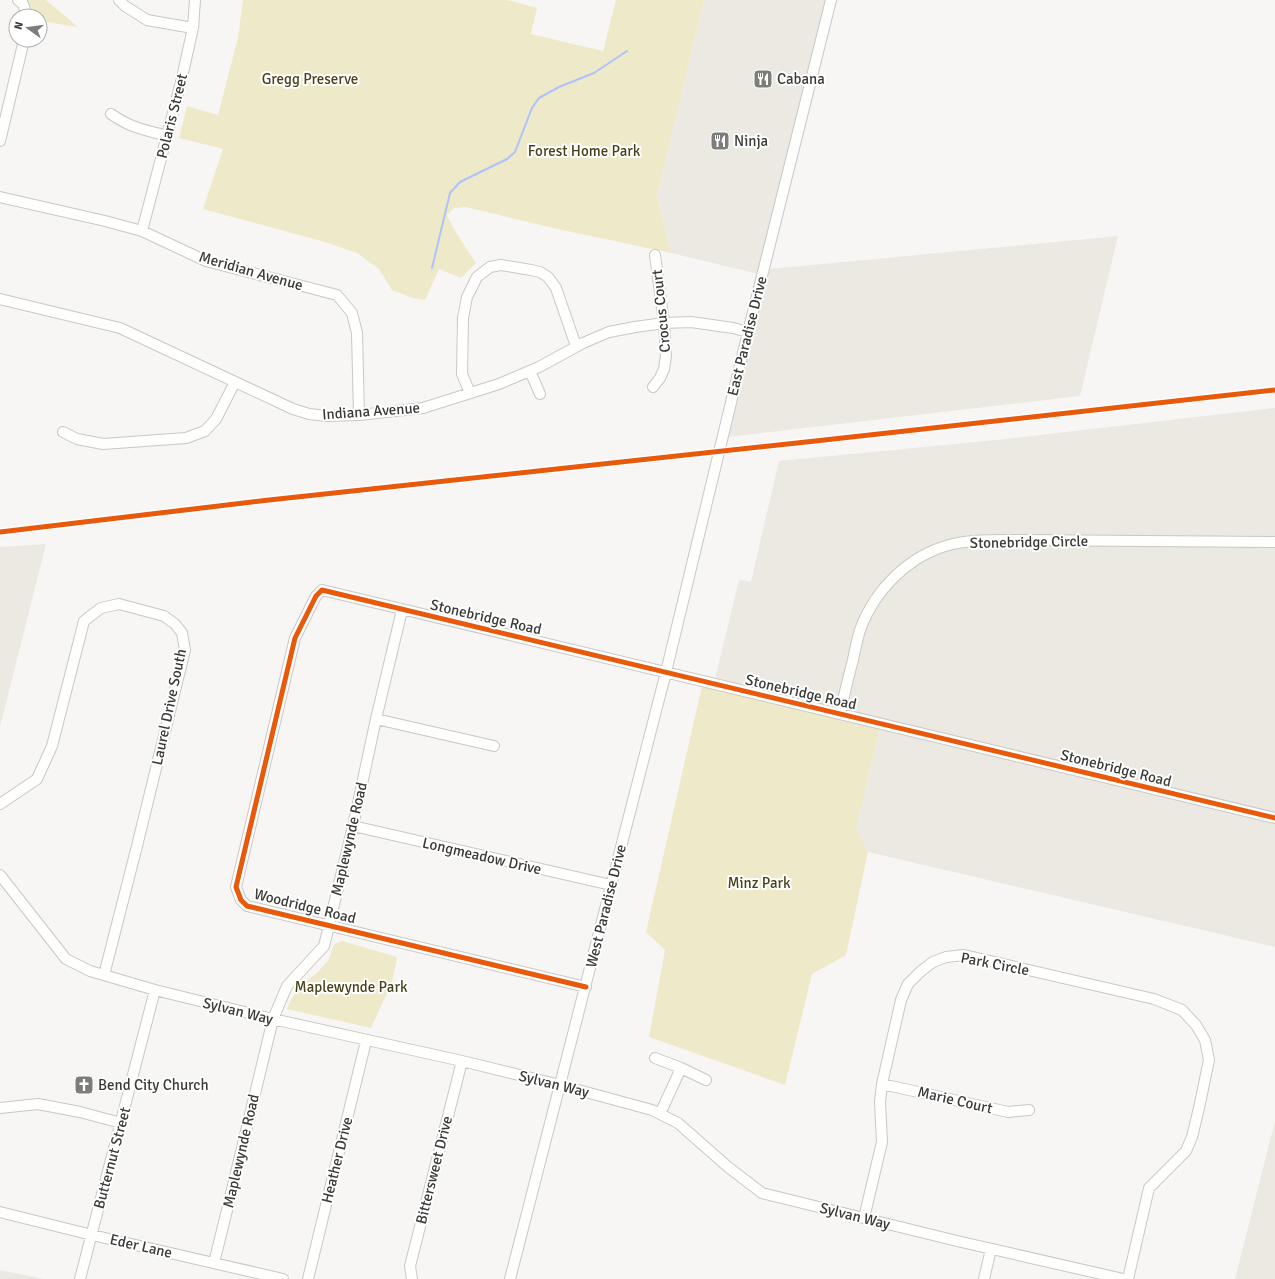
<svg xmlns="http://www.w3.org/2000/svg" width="1275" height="1279" font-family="Signika,sans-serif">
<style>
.built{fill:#ebe9e2}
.park{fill:#eee9c9}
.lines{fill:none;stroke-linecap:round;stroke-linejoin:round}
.stream{stroke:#aec3fa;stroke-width:2}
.minor-casing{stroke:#c9c8c7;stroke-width:12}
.minor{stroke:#fefefd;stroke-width:10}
.cycleway-casing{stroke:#fff;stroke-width:8}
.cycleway{stroke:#e8590c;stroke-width:5}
.labels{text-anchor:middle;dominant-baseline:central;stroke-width:4;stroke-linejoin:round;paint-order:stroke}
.park-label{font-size:15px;fill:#484219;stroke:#fff}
.poi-label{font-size:15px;fill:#3a3a38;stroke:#fff;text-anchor:start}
.street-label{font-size:15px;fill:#3a3a38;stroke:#fff}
</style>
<rect width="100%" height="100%" fill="#f7f6f4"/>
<path class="built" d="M 704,0 L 826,0 L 759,274 L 671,253 L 657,196 Z
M 1118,236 L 1080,396 L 728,437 L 731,421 L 770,269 Z
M 1275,408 L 1275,947 L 868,852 L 856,829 L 880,728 L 715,679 L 739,580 L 751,582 L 779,461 L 996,440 Z
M 46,544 L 0,727 L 0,547 Z
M 1275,1121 L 1275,1279 L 1235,1279 Z
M 0,1270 L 44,1279 L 0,1279 Z"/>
<path class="park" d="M 27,0 L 46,0 L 78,27 L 40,21 L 40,16 L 33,16 L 31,7 Z
M 243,0 L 507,0 L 537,8 L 531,34 L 603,51 L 616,0 L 704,0 L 657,196 L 671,253 L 553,228 L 466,207 L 454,208 L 447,215 L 453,228 L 476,263 L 461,278 L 439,269 L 425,300 L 413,298 L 392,290 L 379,269 L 357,253 L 325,242 L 203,209 L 223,149 L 179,138 L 187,106 L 218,115 L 238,38 Z
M 702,686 L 880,728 L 856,829 L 868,852 L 846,955 L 812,974 L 785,1085 L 649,1037 L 665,950 L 646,932 Z
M 342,941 L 397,957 L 392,982 L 371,1028 L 287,1009 L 291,1000 L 300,986 L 318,972 L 329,959 L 334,944 Z"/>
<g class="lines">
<path class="stream" d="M 432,268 L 450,193 L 460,182 L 507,159 L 515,152 L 532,108 L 539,98 L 559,87 L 594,73 L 627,51"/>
<g class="minor-casing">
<path id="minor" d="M 18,0 L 23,4 L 27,16
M 119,0 L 125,6 L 147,20 L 193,28
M 111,114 C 131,128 144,130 168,136
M 0,141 L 24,40
M 0,197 L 105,221 L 142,231 L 206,261 L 337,295 L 352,313 L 357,333 L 359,415
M 142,231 L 181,82 L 193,28 L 195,0
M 0,299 L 120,328 L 293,409 L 309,414 L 326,416 L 359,415 L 423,408 L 499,384 L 539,367 L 583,343 L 609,332 L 635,327 L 664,323 L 691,322 L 733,328 L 748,332
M 530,371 L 540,394
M 653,387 L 660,378 L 664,369 L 666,356 L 664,323 L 655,255
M 470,393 L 462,374 L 463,318 L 467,297 L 477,277 L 490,267 L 501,265 L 531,270 L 540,272 L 548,277 L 556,288 L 576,346
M 63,432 L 77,439 L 103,444 L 186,438 L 205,431 L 216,419 L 235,382
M 840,713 C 844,696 848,678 853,660 C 855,650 857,640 860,630 C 875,589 910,554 953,544 C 970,540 988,540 1005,540 L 1275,542
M 376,719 L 494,746
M 0,804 L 37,779 L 52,746 L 84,621 L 101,608 L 119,604 L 164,616 L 175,624 L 182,633 L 185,650 L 137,846 L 104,975
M 353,826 L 611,885
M 0,875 L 66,959 L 90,971 L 155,990 L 273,1019 L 462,1061 L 560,1085 L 652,1110 L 678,1123 L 728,1167 L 762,1193 L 957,1241 L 1123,1279
M 586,987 L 247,906 L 241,900 L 236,887 L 295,638 L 316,596 L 322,590 L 1275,818
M 655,1058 L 681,1068
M 882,1084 L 1008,1112 L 1029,1110
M 0,1108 L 38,1104 L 80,1112 L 121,1123
M 660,1114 L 681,1068 L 706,1080
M 0,1212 L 92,1235 L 283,1279
M 864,1218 L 882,1142 L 880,1102 L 882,1084 L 901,1000 L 908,984 L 921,971 L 933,962 L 946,957 L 964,955 L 1154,999 L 1182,1010 L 1196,1025 L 1205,1040 L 1209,1060 L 1199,1108 L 1192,1137 L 1186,1151 L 1149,1188 L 1128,1279
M 214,1263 L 228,1206 L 273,1019 L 287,986 L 324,946 L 353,826 L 376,719 L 402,610
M 80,1279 L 155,990
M 308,1279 L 366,1041
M 412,1279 L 410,1266 L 462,1061
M 510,1279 L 666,672 L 748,332 L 831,0
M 984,1279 L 991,1249"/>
</g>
<use href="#minor" class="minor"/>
<g class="cycleway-casing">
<path id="cycleway" d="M 0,532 C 90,522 179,510 269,500 C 604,465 940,427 1275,390
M 586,987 L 247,906 L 241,900 L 236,887 L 295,638 L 316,596 L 322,590 L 1275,818"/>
</g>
<use href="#cycleway" class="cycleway"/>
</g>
<defs>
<g id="restaurant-square" transform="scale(1)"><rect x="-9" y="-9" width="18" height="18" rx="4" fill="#7c7c7a" stroke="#fff"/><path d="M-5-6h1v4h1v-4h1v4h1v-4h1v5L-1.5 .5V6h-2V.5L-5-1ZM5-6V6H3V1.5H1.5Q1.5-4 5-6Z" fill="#fff"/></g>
<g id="church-square" transform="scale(1)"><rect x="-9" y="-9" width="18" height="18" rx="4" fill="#7c7c7a" stroke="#fff"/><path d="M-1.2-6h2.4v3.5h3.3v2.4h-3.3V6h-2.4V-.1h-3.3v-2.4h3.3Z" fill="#fff"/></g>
</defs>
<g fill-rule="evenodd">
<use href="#restaurant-square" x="763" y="79"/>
<use href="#restaurant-square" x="720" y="141"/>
<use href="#church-square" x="84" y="1085"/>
</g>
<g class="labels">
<g class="park-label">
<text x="310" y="79">Gregg Preserve</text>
<text x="584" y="151">Forest Home Park</text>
<text x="759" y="883">Minz Park</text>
<text x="351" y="987">Maplewynde Park</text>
</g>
<g class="poi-label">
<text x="777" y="79">Cabana</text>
<text x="734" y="141">Ninja</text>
<text x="98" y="1085">Bend City Church</text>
</g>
<g class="street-label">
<text transform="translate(172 116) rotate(-76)">Polaris Street</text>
<text transform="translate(251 271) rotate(16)">Meridian Avenue</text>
<text transform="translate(661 311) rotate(-96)">Crocus Court</text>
<text transform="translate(747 336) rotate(-76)">East Paradise Drive</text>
<text transform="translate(371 411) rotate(-4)">Indiana Avenue</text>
<text transform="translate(1029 542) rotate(-1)">Stonebridge Circle</text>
<text transform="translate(486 617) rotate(13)">Stonebridge Road</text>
<text transform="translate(801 692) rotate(13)">Stonebridge Road</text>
<text transform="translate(169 707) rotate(-78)">Laurel Drive South</text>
<text transform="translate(1116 768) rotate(14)">Stonebridge Road</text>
<text transform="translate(349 839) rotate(-77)">Maplewynde Road</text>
<text transform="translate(482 856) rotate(13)">Longmeadow Drive</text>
<text transform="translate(305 906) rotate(14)">Woodridge Road</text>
<text transform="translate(606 906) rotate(-76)">West Paradise Drive</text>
<text transform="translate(995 964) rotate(11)">Park Circle</text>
<text transform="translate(238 1011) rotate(14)">Sylvan Way</text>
<text transform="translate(554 1084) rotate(14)">Sylvan Way</text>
<text transform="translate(955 1100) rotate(13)">Marie Court</text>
<text transform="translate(241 1151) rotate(-77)">Maplewynde Road</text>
<text transform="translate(112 1158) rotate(-75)">Butternut Street</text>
<text transform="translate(337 1160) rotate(-76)">Heather Drive</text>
<text transform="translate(434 1170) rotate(-76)">Bittersweet Drive</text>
<text transform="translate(855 1216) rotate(14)">Sylvan Way</text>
<text transform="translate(141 1246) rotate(13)">Eder Lane</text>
</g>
</g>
<g transform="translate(28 28) rotate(284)"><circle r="19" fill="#ffffff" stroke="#b0b0af"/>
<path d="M0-3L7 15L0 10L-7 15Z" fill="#7c7c7a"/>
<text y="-6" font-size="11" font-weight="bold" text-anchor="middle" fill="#3a3a38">N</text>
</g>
</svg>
